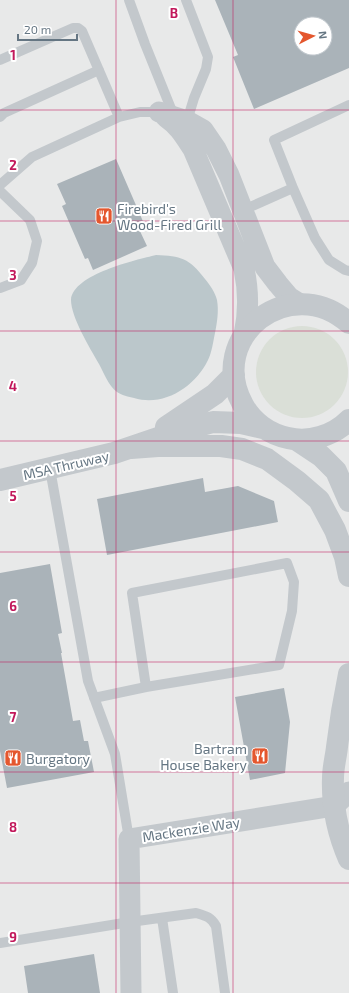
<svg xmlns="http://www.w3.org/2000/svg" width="349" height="993" font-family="'Exo 2',sans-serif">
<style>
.built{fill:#e8e9e9;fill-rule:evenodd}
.green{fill:#dadfd7}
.water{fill:#bbc7cb}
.building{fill:#aab3b9;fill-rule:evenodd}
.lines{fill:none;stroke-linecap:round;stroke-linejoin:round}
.service{stroke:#c3c8cc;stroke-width:10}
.minor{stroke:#c3c8cc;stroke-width:21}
.tertiary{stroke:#c3c8cc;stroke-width:22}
.grid{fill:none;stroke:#c2185b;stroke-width:1;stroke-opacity:0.55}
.labels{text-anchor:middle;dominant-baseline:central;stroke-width:4;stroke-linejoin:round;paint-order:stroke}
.poi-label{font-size:14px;fill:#657683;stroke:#fff;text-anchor:start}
.street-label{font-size:14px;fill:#657683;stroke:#fff}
.grid-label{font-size:13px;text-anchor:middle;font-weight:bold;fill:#c2185b;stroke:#fff;stroke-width:4;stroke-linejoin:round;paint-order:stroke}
</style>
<rect width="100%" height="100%" fill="#fafaf8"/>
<path class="built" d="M 0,0 L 349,0 L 349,993 L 0,993 ZM 301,24 L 325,24 L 325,48 L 301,48 Z"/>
<path class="green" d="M256 372a46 46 0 1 1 92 0a46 46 0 1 1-92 0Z"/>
<path class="water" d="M 156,255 C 181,256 189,258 205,279 C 210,285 215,292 217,300 C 219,311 217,323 215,333 C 213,342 212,352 208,360 C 195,387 164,407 134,398 C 129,397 121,395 117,392 C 108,385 104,373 99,364 C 90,348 71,317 71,300 C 73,274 136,260 156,255 Z"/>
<path class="building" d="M 215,0 L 349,0 L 349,68 L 254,109 L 233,57 L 238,55 ZM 301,24 L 325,24 L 325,48 L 301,48 Z
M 116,159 L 145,226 L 139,229 L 147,246 L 93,270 L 88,258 L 85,259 L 62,206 L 66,204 L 57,184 Z
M 203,478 L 205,492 L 238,486 L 274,501 L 278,522 L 107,555 L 97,499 Z
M 50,564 L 62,633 L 58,634 L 62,653 L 61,653 L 73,721 L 80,720 L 84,741 L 88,741 L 94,772 L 7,788 L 0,751 L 0,573 Z
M 284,688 L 290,722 L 285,773 L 250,780 L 235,697 Z
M 94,954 L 100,993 L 28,993 L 24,966 Z"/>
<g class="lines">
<path class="service" d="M 129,0 L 145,44 L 174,116
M 186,0 L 208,57 L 206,69 L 194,98 L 187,121
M 0,60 L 73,28 L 78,28 L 82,31 L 119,117
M 0,117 L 4,113 L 99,70
M 0,185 L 32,157 L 119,117 L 140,112 L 159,112
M 293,188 L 274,140 L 349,105
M 0,191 L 30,220 L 37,241 L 32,263 L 21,280 L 0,288
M 241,211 L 293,188 L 315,238 L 329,260 L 345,270 L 349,271
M 50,469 L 88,681 L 115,754 L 129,839
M 94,698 L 146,687 L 279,665 L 292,611 L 294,582 L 287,563 L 132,593 L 146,687
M 162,918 L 173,993
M 0,943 L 130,922 L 196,913 C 206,916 211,917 216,926 L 225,993"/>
<path class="minor" d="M 159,112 L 187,121 L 203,130 L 216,149 L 229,175 L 265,267 L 278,284 L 289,297 L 300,304
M 166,117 C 179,126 185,137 193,149 L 244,269 C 249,292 249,312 244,335
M 131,993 L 129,839 L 334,806 L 349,792"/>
<path class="tertiary" d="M 349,323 C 290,271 205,336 243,405 C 252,422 269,434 288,438 C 309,443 333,436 349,420
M 166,427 L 215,394 L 234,375
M 297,440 L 321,456 L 336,471 L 349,501
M 131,448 L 158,446 L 221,446 L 242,449 L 267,459 L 297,481 L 319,500 L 335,530 L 345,557 L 349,576
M 0,480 L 114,453 L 173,433 L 213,422 L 241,423 L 263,428
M 349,674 C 344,698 340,722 337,747 C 336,757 333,767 333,778 C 332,805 338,834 349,859"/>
</g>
<path class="grid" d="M 116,0 L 116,993M 233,0 L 233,993M 0,110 L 349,110M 0,221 L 349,221M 0,331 L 349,331M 0,441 L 349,441M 0,552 L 349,552M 0,662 L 349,662M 0,772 L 349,772M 0,883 L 349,883"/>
<defs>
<g id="restaurant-square" transform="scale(0.9)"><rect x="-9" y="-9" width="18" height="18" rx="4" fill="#e4572e" stroke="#fff"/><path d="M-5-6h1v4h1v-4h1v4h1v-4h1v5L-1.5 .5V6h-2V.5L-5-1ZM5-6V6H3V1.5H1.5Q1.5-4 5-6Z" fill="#fff"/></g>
</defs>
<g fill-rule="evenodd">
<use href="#restaurant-square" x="104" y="216"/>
<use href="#restaurant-square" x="260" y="756"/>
<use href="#restaurant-square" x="13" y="758"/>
</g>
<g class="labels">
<g class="poi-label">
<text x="117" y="208">Firebird's<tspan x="117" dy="16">Wood-Fired Grill</tspan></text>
<text x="247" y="748" text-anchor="end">Bartram<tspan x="247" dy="16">House Bakery</tspan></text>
<text x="26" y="758">Burgatory</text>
</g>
<g class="street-label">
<text transform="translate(66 465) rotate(-13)">MSA Thruway</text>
<text transform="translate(191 829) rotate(-9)">Mackenzie Way</text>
</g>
</g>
<g class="grid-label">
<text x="174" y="18">B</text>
<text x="13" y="60">1</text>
<text x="13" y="170">2</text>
<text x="13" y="280">3</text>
<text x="13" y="391">4</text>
<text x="13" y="501">5</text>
<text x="13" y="611">6</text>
<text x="13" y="722">7</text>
<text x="13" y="832">8</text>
<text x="13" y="942">9</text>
</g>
<g transform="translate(313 36) rotate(84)"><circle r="19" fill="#ffffff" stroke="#c1c8cd"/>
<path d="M0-3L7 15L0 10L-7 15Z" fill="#e4572e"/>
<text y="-6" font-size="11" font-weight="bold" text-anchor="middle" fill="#657683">N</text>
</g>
<path d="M18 34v6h59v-6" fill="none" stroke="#657683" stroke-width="2"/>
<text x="24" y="34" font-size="12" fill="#657683" stroke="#ffffff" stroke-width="3" paint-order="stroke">20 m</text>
</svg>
